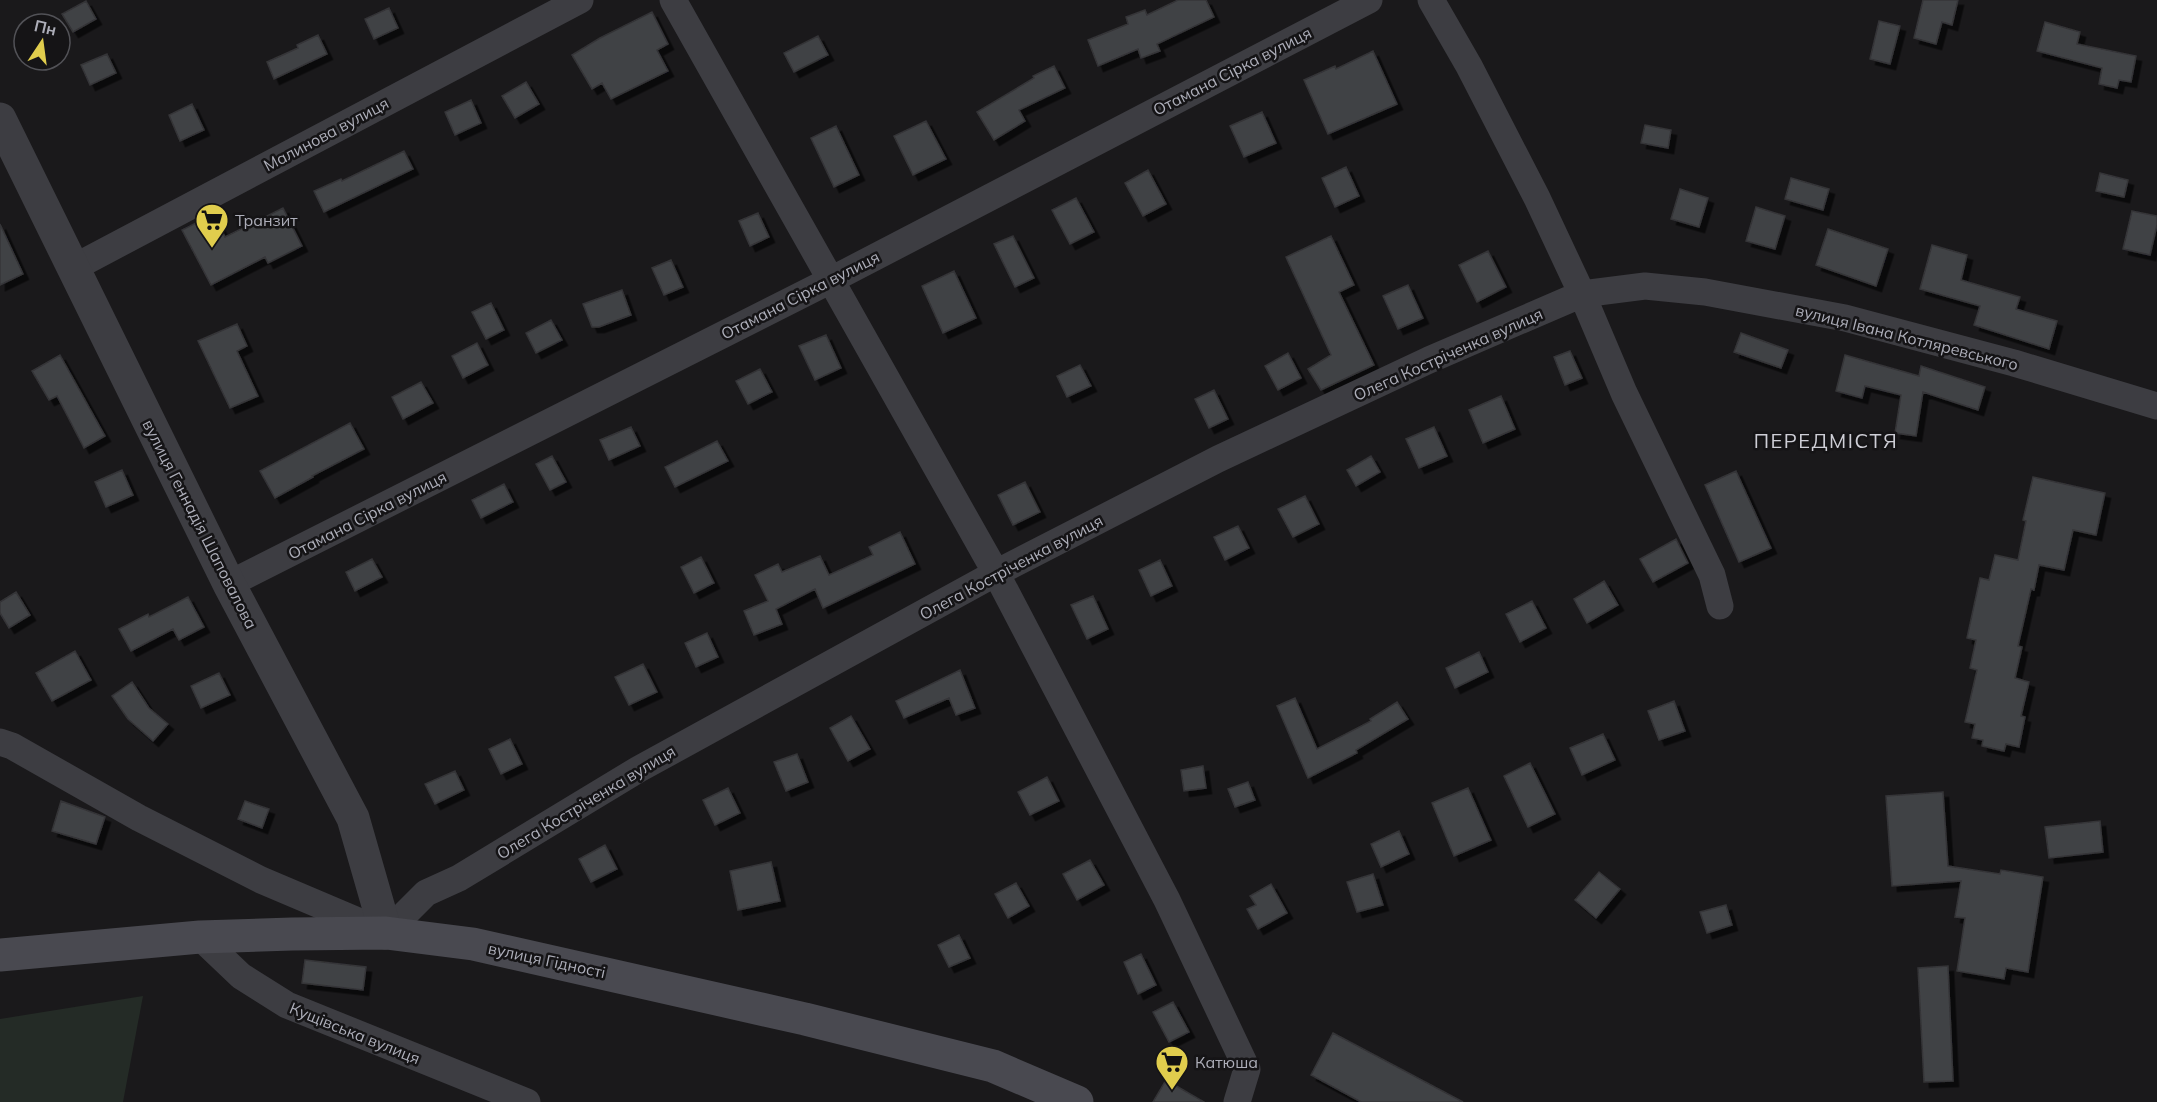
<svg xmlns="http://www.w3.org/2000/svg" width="2157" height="1102" font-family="Mulish,sans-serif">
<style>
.green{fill:#242b26}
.building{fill:#414245;stroke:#343437;stroke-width:1.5;filter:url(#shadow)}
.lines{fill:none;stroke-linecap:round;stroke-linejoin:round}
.minor{stroke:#3d3d42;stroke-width:27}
.tertiary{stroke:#3d3d42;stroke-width:33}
.secondary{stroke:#494950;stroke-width:33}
.labels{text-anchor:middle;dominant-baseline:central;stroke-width:5;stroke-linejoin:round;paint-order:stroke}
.street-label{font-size:16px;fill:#adaeb9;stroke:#151416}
.poi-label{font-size:16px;fill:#adaeb9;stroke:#151416;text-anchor:start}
.quarter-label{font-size:20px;letter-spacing:1.5px;fill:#ceced6;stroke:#151416}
</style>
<defs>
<filter id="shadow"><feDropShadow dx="5.5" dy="5.5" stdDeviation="0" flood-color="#0009"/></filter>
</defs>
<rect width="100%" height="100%" fill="#1a191b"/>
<path class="green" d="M 143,996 L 123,1102 L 0,1102 L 0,1019 Z"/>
<path class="building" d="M 1178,0 L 1206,0 L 1214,17 L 1157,44 L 1160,51 L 1141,58 L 1138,49 L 1098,66 L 1088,40 L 1128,24 L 1126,17 L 1145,10 L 1147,15 Z
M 1923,0 L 1958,0 L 1952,25 L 1942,22 L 1936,44 L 1914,38 Z
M 86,1 L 96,19 L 73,32 L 62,14 Z
M 389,8 L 398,28 L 374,39 L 365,19 Z
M 652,12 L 668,44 L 657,50 L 668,71 L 611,99 L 602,83 L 592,89 L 572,55 L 600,38 Z
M 1879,21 L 1900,26 L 1890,64 L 1870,59 Z
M 2045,22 L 2080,32 L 2077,44 L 2136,56 L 2131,82 L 2119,80 L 2117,88 L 2099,84 L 2102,68 L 2037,51 Z
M 318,35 L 327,54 L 274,79 L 267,62 L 298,48 L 297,45 Z
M 818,36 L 828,55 L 794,72 L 784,53 Z
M 1373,51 L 1397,104 L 1328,134 L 1304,80 L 1335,66 L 1336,69 Z
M 107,54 L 116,73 L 90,85 L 81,65 Z
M 1054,66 L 1065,88 L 1019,110 L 1025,121 L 994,140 L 977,112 L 1034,78 L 1033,76 Z
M 526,82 L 539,104 L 515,118 L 502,96 Z
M 471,100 L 481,123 L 455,135 L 445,112 Z
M 192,104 L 204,130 L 180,141 L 169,115 Z
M 1262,112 L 1276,143 L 1244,157 L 1230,126 Z
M 926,121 L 946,159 L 913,175 L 894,136 Z
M 1645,125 L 1671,130 L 1668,148 L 1641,143 Z
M 836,126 L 859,175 L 834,187 L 811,138 Z
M 404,151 L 413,169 L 324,212 L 314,191 L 341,179 L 342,181 Z
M 1346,167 L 1359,196 L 1335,207 L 1322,178 Z
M 1148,170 L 1166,204 L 1143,216 L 1125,183 Z
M 2100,173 L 2128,180 L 2124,197 L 2096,191 Z
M 1791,178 L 1829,189 L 1823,210 L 1785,199 Z
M 1680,189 L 1708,198 L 1699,227 L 1671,219 Z
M 1076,198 L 1094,232 L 1070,244 L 1052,210 Z
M 1756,207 L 1785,216 L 1775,249 L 1746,241 Z
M 283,208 L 302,246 L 268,263 L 265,257 L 211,285 L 182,230 L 214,214 L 225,237 Z
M 2132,211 L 2157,216 L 2157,225 L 2150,255 L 2123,249 Z
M 758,213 L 769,237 L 750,246 L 739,221 Z
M 0,224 L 23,274 L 0,285 Z
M 1828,229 L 1888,249 L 1876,286 L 1816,265 Z
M 1013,236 L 1034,278 L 1015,287 L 994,244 Z
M 1331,236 L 1354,285 L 1339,292 L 1374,365 L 1321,390 L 1308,369 L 1331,355 L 1286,257 Z
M 1932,245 L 1967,255 L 1961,280 L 2020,297 L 2016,309 L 2057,321 L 2049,349 L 1974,325 L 1980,306 L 1920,289 Z
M 1488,251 L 1506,287 L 1477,302 L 1459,265 Z
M 671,260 L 683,287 L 664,295 L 652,268 Z
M 954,271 L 976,318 L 943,333 L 922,286 Z
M 1408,285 L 1423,318 L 1398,329 L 1383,296 Z
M 622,290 L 631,315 L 599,327 L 592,327 L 583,304 Z
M 491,303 L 504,330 L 486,339 L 472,312 Z
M 551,320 L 562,340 L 536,353 L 526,333 Z
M 237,324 L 247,346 L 237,351 L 258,396 L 230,408 L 198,341 Z
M 1741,333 L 1788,350 L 1781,368 L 1734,352 Z
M 826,335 L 841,368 L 815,380 L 799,346 Z
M 477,343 L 488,365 L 463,378 L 452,356 Z
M 1570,351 L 1582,378 L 1565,385 L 1554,357 Z
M 1288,353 L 1301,378 L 1278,390 L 1265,366 Z
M 60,355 L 105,436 L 84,448 L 57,396 L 49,400 L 32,371 Z
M 1845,355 L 1919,376 L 1921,366 L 1985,387 L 1978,410 L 1923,392 L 1916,436 L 1895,433 L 1901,395 L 1865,386 L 1862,398 L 1836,391 Z
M 1080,365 L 1091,386 L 1067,397 L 1057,376 Z
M 760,369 L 772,392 L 748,404 L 736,381 Z
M 421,382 L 433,403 L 403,419 L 392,397 Z
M 1214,390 L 1228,419 L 1209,428 L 1195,399 Z
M 1501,396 L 1515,429 L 1483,443 L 1469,410 Z
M 350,423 L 364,449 L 312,476 L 313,477 L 275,498 L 260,471 Z
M 631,427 L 640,446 L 609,460 L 600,440 Z
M 1434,427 L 1447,456 L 1419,468 L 1406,439 Z
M 717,441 L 728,461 L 675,487 L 665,467 Z
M 552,456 L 566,482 L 550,490 L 536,464 Z
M 1371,456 L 1380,472 L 1356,486 L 1347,470 Z
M 122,470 L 133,495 L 106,507 L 95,482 Z
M 1736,471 L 1771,548 L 1739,562 L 1705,485 Z
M 2033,477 L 2105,493 L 2096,535 L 2073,530 L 2064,570 L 2039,565 L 2034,590 L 2031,589 L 2018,646 L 2022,647 L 2015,678 L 2029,682 L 2021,716 L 2025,717 L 2019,747 L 2006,744 L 2004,751 L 1982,746 L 1983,740 L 1972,738 L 1975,724 L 1965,722 L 1977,670 L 1970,668 L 1976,640 L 1967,638 L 1980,578 L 1989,580 L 1995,555 L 2018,560 L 2026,521 L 2023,520 Z
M 1025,482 L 1040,512 L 1013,525 L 998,495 Z
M 504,484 L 513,502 L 481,518 L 472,500 Z
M 1305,496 L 1319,524 L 1293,537 L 1278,509 Z
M 1238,526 L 1249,548 L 1225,560 L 1214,537 Z
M 900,532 L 915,564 L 823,608 L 815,589 L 776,609 L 782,624 L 754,635 L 744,611 L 768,601 L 755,575 L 778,564 L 782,572 L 820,556 L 829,575 L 873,555 L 869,547 Z
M 1676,539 L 1688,563 L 1653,582 L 1640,559 Z
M 701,557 L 714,583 L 694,593 L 681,567 Z
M 372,559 L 382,577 L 355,591 L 346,572 Z
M 1160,560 L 1172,586 L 1151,596 L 1139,570 Z
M 1604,581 L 1618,605 L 1587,623 L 1574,599 Z
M 16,592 L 30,615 L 9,628 L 0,613 L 0,602 Z
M 1093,596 L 1108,629 L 1087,639 L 1071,605 Z
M 188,597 L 204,627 L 179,640 L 173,629 L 131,651 L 119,629 L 148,614 L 149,617 Z
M 1532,601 L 1546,628 L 1520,642 L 1506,614 Z
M 707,633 L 718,657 L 696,667 L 685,643 Z
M 75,651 L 91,680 L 52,701 L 36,673 Z
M 1479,652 L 1488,672 L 1455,688 L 1446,668 Z
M 643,664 L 657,692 L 629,705 L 615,677 Z
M 960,670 L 975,708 L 956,715 L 949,698 L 904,718 L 896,701 Z
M 219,673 L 230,695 L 201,708 L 191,686 Z
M 132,682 L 149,708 L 168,724 L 153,741 L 128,719 L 112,696 Z
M 1295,698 L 1317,749 L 1371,721 L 1370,719 L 1397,702 L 1408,719 L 1356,750 L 1357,753 L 1308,778 L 1277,706 Z
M 1674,701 L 1685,731 L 1659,740 L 1648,711 Z
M 851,716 L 870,749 L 848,761 L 830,728 Z
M 1603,734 L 1615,760 L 1582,775 L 1570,748 Z
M 510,739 L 522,764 L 501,774 L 489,749 Z
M 797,754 L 808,782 L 786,791 L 774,762 Z
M 1530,763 L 1555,814 L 1528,827 L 1504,776 Z
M 1203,766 L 1206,788 L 1184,791 L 1181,770 Z
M 455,771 L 464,790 L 435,804 L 425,784 Z
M 1047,777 L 1059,801 L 1030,815 L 1018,792 Z
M 1248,782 L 1255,800 L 1235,807 L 1228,789 Z
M 728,788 L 740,813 L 715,825 L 703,800 Z
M 1468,788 L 1491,840 L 1454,856 L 1432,803 Z
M 1943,792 L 1948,866 L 2000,874 L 2001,870 L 2043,877 L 2028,972 L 2006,968 L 2004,979 L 1957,971 L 1965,918 L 1955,917 L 1961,881 L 1892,886 L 1886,796 Z
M 61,801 L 105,817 L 96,844 L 52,831 Z
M 245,801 L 269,809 L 262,828 L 238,819 Z
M 2100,821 L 2103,852 L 2049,858 L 2045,827 Z
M 1399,831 L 1409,854 L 1381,867 L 1371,844 Z
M 605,845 L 617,869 L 591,882 L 579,859 Z
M 1090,860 L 1104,885 L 1077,900 L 1063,874 Z
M 771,862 L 780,901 L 738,910 L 730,871 Z
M 1599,872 L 1620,889 L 1596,918 L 1575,900 Z
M 1373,874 L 1383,905 L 1357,912 L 1347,882 Z
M 1016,883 L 1029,906 L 1008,918 L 995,894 Z
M 1271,884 L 1287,913 L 1258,929 L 1247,909 L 1256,905 L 1250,896 Z
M 1726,905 L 1732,925 L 1707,933 L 1700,912 Z
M 959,935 L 970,958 L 949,967 L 938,945 Z
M 1141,954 L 1156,985 L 1138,994 L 1124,962 Z
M 305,960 L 366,967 L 363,990 L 302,983 Z
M 1948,966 L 1953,1081 L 1924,1082 L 1918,968 Z
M 1173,1002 L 1189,1032 L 1169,1042 L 1153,1012 Z
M 1333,1033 L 1463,1102 L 1361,1102 L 1311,1075 Z
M 1166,1080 L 1204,1102 L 1153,1102 Z"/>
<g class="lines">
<path class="minor" d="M 673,0 L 996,573 L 1167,900 L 1247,1069 L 1237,1102
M 1431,0 L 1469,66 L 1537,198 L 1582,294 L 1624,393 L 1712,575 L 1720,606
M 73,268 L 580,0
M 229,584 L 831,280 L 1369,0
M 0,742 L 12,746 L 139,818 L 261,880 L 386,933 L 426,893 L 459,878 L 639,769 L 996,573 L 1218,459 L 1429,360 L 1582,294 L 1645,286 L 1705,292 L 1845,318 L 2014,363 L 2157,406
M 200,937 L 241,976 L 287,1005 L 527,1102"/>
<path class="tertiary" d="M 0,119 L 229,584 L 353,818 L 386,933"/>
<path class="secondary" d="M 0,955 L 200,937 L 292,934 L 386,933 L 473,944 L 805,1019 L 993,1066 L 1077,1102"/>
</g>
<defs>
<g id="supermarket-pin" transform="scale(1.725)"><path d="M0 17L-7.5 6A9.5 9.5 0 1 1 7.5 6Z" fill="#e0cd4d" stroke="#151416"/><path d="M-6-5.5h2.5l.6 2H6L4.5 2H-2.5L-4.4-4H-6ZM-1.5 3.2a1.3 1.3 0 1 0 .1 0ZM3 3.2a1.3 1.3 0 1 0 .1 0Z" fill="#111"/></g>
</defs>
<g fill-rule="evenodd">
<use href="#supermarket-pin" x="212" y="220"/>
<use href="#supermarket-pin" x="1172" y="1062"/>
</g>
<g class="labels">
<g class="street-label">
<text transform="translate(1232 71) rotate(-27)">Отамана Сірка вулиця</text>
<text transform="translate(326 134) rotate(-28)">Малинова вулиця</text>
<text transform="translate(800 295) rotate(-27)">Отамана Сірка вулиця</text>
<text transform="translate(1907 337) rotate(14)">вулиця Івана Котляревського</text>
<text transform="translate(1448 354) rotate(-24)">Олега Костріченка вулиця</text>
<text transform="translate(367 515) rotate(-27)">Отамана Сірка вулиця</text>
<text transform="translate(200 524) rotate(63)">вулиця Геннадія Шаповалова</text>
<text transform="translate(1011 567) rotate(-28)">Олега Костріченка вулиця</text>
<text transform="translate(586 802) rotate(-31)">Олега Костріченка вулиця</text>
<text transform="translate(547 960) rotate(12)">вулиця Гідності</text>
<text transform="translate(355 1033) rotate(22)">Кущівська вулиця</text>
</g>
<g class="poi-label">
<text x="235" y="220">Транзит</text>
<text x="1195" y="1062">Катюша</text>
</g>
<g class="quarter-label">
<text x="1826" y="440">ПЕРЕДМІСТЯ</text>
</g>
</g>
<g transform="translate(42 42) rotate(13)"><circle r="28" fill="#151416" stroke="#525257" stroke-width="1.5"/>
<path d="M0-4.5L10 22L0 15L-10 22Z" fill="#e0cd4d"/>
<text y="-9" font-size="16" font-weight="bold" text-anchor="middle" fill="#adaeb9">Пн</text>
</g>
</svg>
